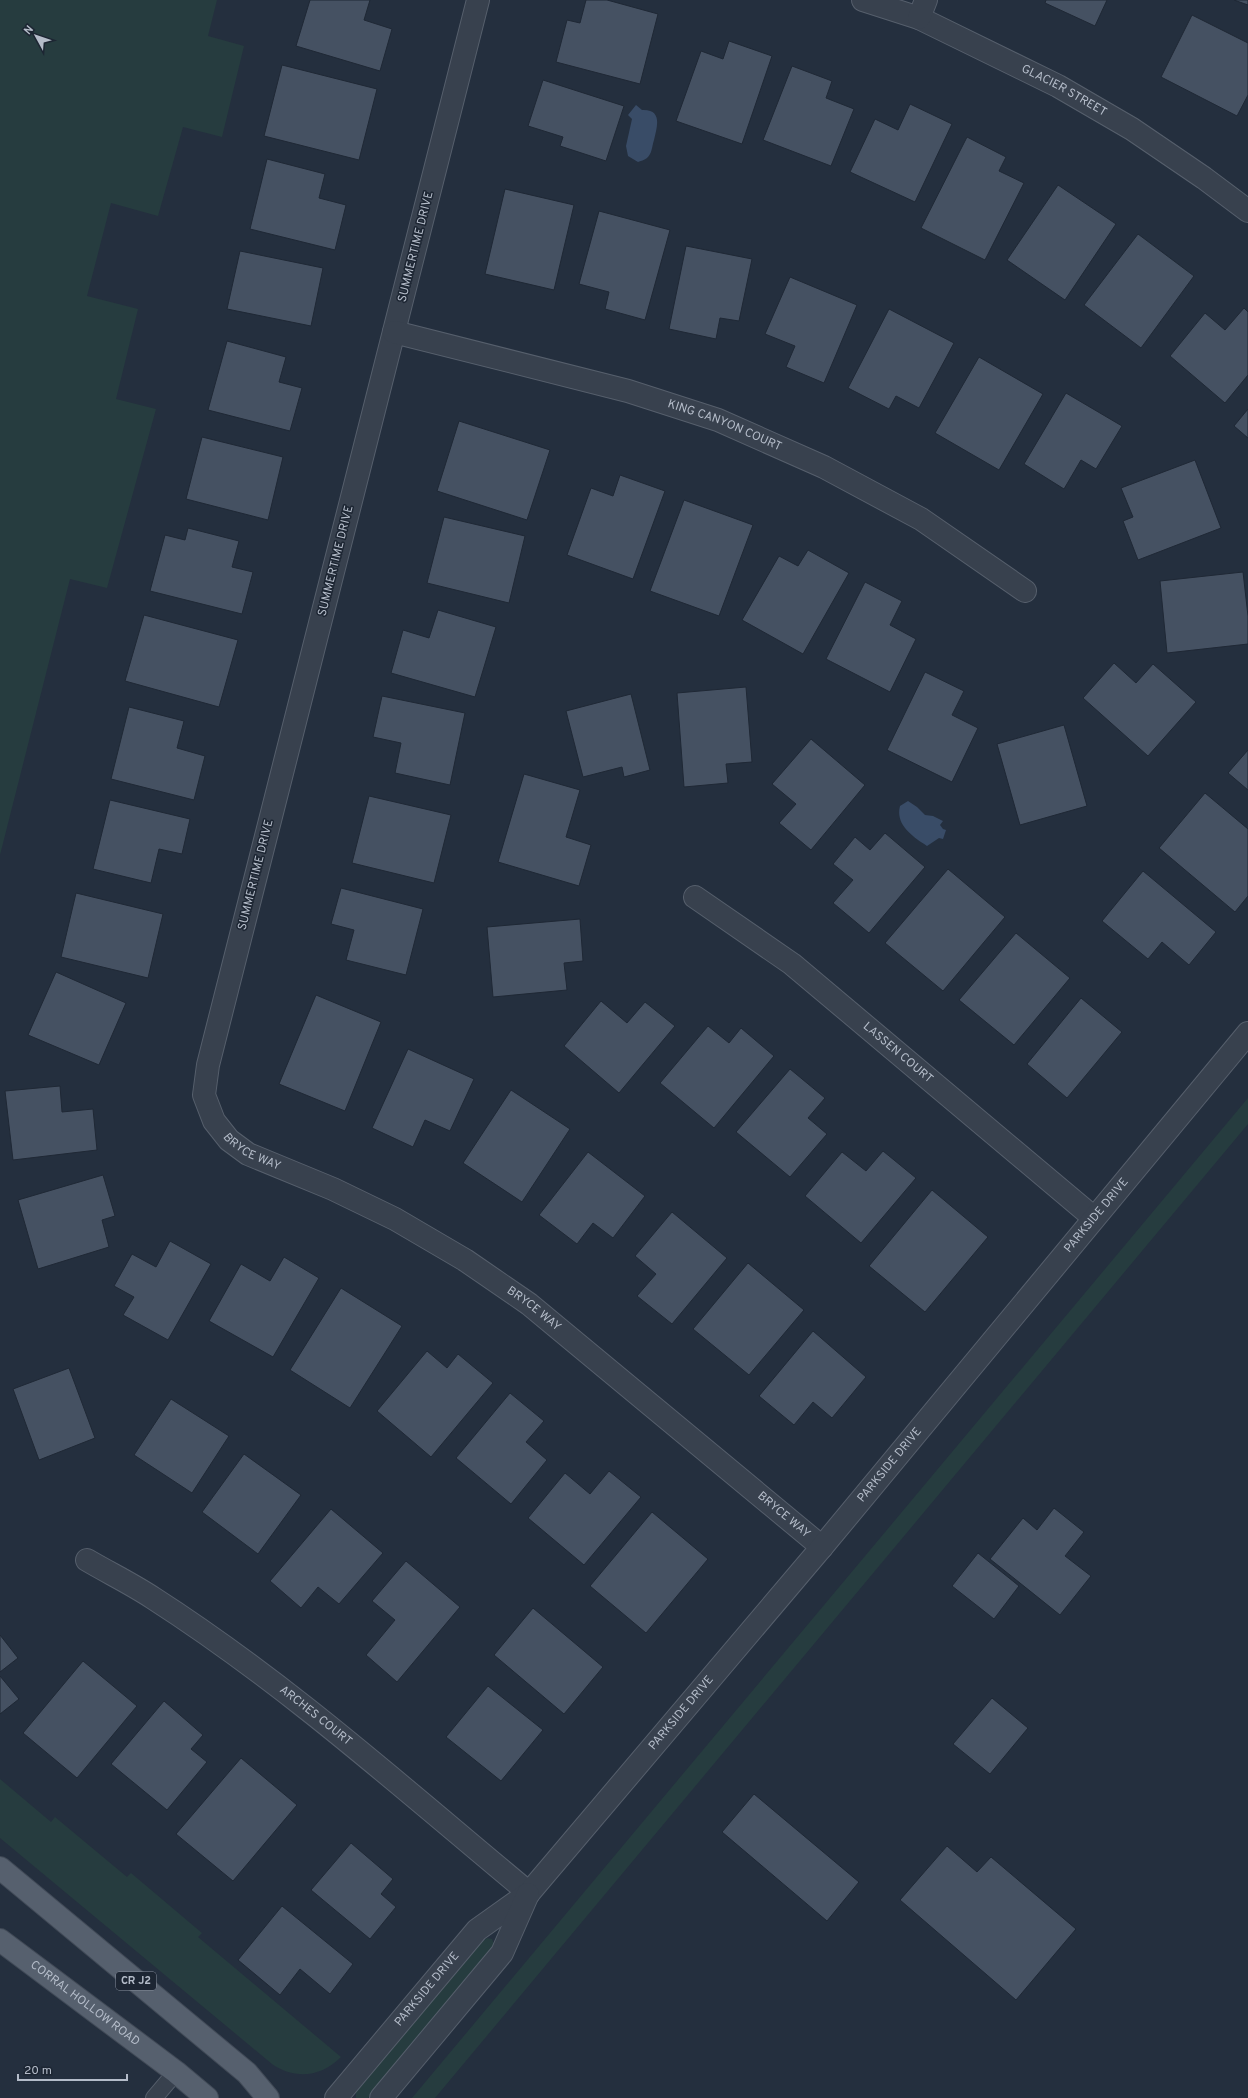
<svg xmlns="http://www.w3.org/2000/svg" width="1248" height="2098" font-family="Overpass,sans-serif">
<style>
.green{fill:#263c3f}
.water{fill:#394c67}
.building{fill:#455162;stroke:#1f2835}
.lines{fill:none;stroke-linecap:round;stroke-linejoin:round}
.service-casing{stroke:#565f6c;stroke-width:18}
.minor-casing{stroke:#565f6c;stroke-width:24}
.primary-casing{stroke:#414a57;stroke-width:24}
.service{stroke:#38414e;stroke-width:16}
.minor{stroke:#38414e;stroke-width:22}
.primary{stroke:#56606e;stroke-width:22}
.labels{text-anchor:middle;dominant-baseline:central;stroke-width:3;stroke-linejoin:round;paint-order:stroke}
.shield{fill:#1d2633;stroke:#878f9c;stroke-width:1}
.shield-label{font-size:11px;font-weight:bold;fill:#b4bcc9}
.street-label{font-size:12px;fill:#b4bcc9;stroke:#1d2633}
</style>
<rect width="100%" height="100%" fill="#242f3e"/>
<path class="green" d="M 0,0 L 217,0 L 208,36 L 244,46 L 222,137 L 183,127 L 158,216 L 111,203 L 87,296 L 138,309 L 116,399 L 156,409 L 107,588 L 70,579 L 0,855 Z
M 1248,1098 L 1248,1124 L 435,2098 L 412,2098 Z
M 0,1779 L 51,1822 L 55,1817 L 127,1877 L 131,1873 L 202,1933 L 198,1937 L 341,2057 C 321,2077 295,2080 272,2064 L 0,1838 Z
M 487,1938 L 492,1939 L 494,1944 L 493,1949 L 368,2098 L 356,2098 L 356,2091 L 483,1941 Z"/>
<path class="water" d="M 636,105 L 642,110 C 663,109 657,127 654,140 C 652,146 652,154 647,158 C 645,160 640,161 638,162 L 628,156 L 626,146 L 632,119 L 628,115 Z
M 908,801 L 917,807 L 925,815 L 933,816 L 943,821 L 940,825 L 943,829 L 946,830 L 943,839 L 939,838 L 927,846 C 913,837 895,825 900,806 Z"/>
<path class="building" d="M 310,0 L 370,0 L 364,20 L 392,29 L 380,71 L 296,46 Z
M 586,0 L 607,0 L 658,14 L 640,84 L 556,62 L 567,20 L 580,23 Z
M 1046,0 L 1107,0 L 1095,26 L 1045,3 Z
M 1234,0 L 1248,0 L 1248,5 Z
M 1192,15 L 1248,43 L 1248,95 L 1237,116 L 1161,77 Z
M 729,41 L 772,56 L 742,144 L 676,121 L 701,51 L 723,59 Z
M 282,65 L 377,89 L 359,160 L 264,136 Z
M 792,66 L 832,81 L 826,98 L 854,109 L 831,166 L 763,140 Z
M 543,80 L 624,106 L 606,161 L 560,146 L 563,137 L 528,126 Z
M 910,104 L 952,124 L 915,202 L 850,172 L 875,119 L 898,130 Z
M 967,137 L 1006,157 L 999,171 L 1024,183 L 985,260 L 921,228 Z
M 267,159 L 325,174 L 319,198 L 346,205 L 335,250 L 250,229 Z
M 1058,185 L 1116,224 L 1065,300 L 1007,260 Z
M 505,189 L 574,205 L 554,290 L 485,274 Z
M 599,211 L 670,230 L 645,320 L 605,309 L 609,292 L 579,284 Z
M 1138,234 L 1194,276 L 1141,348 L 1084,305 Z
M 686,246 L 752,259 L 739,321 L 720,318 L 716,339 L 669,329 Z
M 240,251 L 323,268 L 311,326 L 227,309 Z
M 790,277 L 857,305 L 824,383 L 786,367 L 795,346 L 765,334 Z
M 1244,308 L 1248,312 L 1248,375 L 1225,403 L 1170,356 L 1205,313 L 1225,330 Z
M 889,309 L 954,343 L 919,408 L 896,396 L 889,409 L 848,388 Z
M 227,341 L 286,357 L 279,382 L 302,388 L 290,431 L 208,410 Z
M 979,357 L 1043,394 L 999,470 L 935,433 Z
M 1066,393 L 1122,426 L 1096,469 L 1081,460 L 1064,489 L 1024,464 Z
M 1248,409 L 1248,438 L 1234,426 Z
M 459,421 L 550,450 L 527,520 L 437,491 Z
M 202,437 L 283,457 L 268,520 L 186,499 Z
M 1195,460 L 1221,528 L 1138,560 L 1123,521 L 1133,517 L 1121,488 Z
M 620,475 L 665,491 L 633,579 L 567,555 L 591,488 L 613,496 Z
M 684,500 L 753,525 L 719,616 L 650,591 Z
M 444,517 L 525,536 L 509,603 L 427,583 Z
M 188,528 L 239,541 L 232,567 L 253,572 L 242,614 L 150,591 L 165,535 L 185,540 Z
M 808,550 L 849,573 L 803,654 L 742,620 L 779,556 L 798,566 Z
M 1243,572 L 1248,616 L 1248,644 L 1167,653 L 1160,581 Z
M 865,582 L 902,601 L 890,625 L 916,639 L 890,692 L 826,659 Z
M 438,610 L 496,627 L 475,697 L 391,673 L 403,630 L 429,638 Z
M 144,615 L 238,640 L 219,707 L 125,681 Z
M 1114,663 L 1136,683 L 1153,664 L 1196,702 L 1148,756 L 1083,698 Z
M 925,672 L 964,691 L 952,715 L 978,728 L 952,782 L 887,750 Z
M 746,687 L 752,762 L 726,764 L 728,783 L 684,787 L 677,693 Z
M 631,694 L 650,770 L 624,777 L 622,767 L 583,777 L 566,711 Z
M 382,696 L 465,713 L 450,785 L 395,773 L 401,743 L 373,737 Z
M 129,707 L 184,721 L 177,748 L 205,756 L 194,800 L 111,779 Z
M 1064,725 L 1087,806 L 1020,825 L 997,744 Z
M 811,739 L 865,785 L 811,850 L 779,823 L 796,804 L 772,784 Z
M 1248,750 L 1248,790 L 1228,773 Z
M 524,774 L 580,790 L 566,837 L 591,845 L 579,886 L 498,862 Z
M 1205,793 L 1248,829 L 1248,896 L 1235,912 L 1159,848 Z
M 369,796 L 451,815 L 434,883 L 352,863 Z
M 110,800 L 190,819 L 182,854 L 159,849 L 151,883 L 93,869 Z
M 885,833 L 925,867 L 869,933 L 833,903 L 853,880 L 833,864 L 855,837 L 870,850 Z
M 948,869 L 1005,917 L 943,991 L 885,943 Z
M 1143,871 L 1216,932 L 1189,965 L 1162,942 L 1148,959 L 1102,921 Z
M 341,888 L 423,909 L 406,975 L 346,960 L 354,930 L 331,924 Z
M 76,893 L 163,914 L 148,978 L 61,957 Z
M 580,919 L 583,961 L 564,963 L 567,990 L 493,997 L 487,927 Z
M 1016,933 L 1070,978 L 1014,1045 L 959,1000 Z
M 56,972 L 126,1003 L 99,1065 L 28,1035 Z
M 316,995 L 381,1022 L 345,1111 L 279,1084 Z
M 1081,998 L 1122,1032 L 1067,1098 L 1027,1064 Z
M 601,1001 L 627,1023 L 645,1002 L 675,1026 L 619,1093 L 564,1046 Z
M 708,1026 L 729,1043 L 741,1028 L 774,1056 L 714,1128 L 660,1083 Z
M 408,1049 L 474,1079 L 450,1131 L 425,1120 L 413,1147 L 372,1128 Z
M 790,1069 L 825,1098 L 808,1118 L 827,1134 L 790,1177 L 736,1132 Z
M 60,1086 L 62,1112 L 93,1109 L 97,1150 L 13,1160 L 5,1091 Z
M 511,1090 L 570,1129 L 522,1202 L 463,1163 Z
M 883,1151 L 916,1178 L 861,1243 L 805,1196 L 842,1152 L 866,1171 Z
M 588,1152 L 645,1196 L 613,1238 L 593,1223 L 577,1244 L 539,1215 Z
M 103,1175 L 115,1216 L 102,1220 L 109,1247 L 38,1269 L 18,1200 Z
M 932,1190 L 988,1237 L 925,1312 L 869,1266 Z
M 672,1212 L 727,1258 L 672,1324 L 637,1296 L 656,1274 L 635,1256 Z
M 170,1241 L 211,1264 L 168,1340 L 123,1315 L 134,1297 L 114,1286 L 132,1254 L 156,1267 Z
M 284,1257 L 319,1278 L 273,1357 L 209,1321 L 241,1264 L 270,1281 Z
M 748,1263 L 804,1310 L 749,1375 L 693,1329 Z
M 341,1288 L 402,1326 L 350,1408 L 290,1370 Z
M 813,1331 L 866,1377 L 832,1418 L 813,1402 L 794,1425 L 759,1396 Z
M 427,1351 L 447,1368 L 458,1354 L 493,1383 L 431,1457 L 377,1411 Z
M 69,1368 L 95,1438 L 39,1460 L 13,1389 Z
M 510,1393 L 544,1421 L 526,1442 L 547,1460 L 511,1504 L 456,1458 Z
M 171,1399 L 229,1436 L 192,1493 L 134,1455 Z
M 244,1454 L 301,1495 L 258,1554 L 202,1512 Z
M 609,1471 L 641,1497 L 584,1565 L 528,1518 L 565,1473 L 590,1494 Z
M 1054,1508 L 1084,1532 L 1065,1556 L 1091,1576 L 1060,1615 L 990,1559 L 1023,1518 L 1037,1530 Z
M 331,1509 L 383,1553 L 339,1604 L 318,1587 L 301,1608 L 270,1581 Z
M 652,1512 L 708,1559 L 646,1633 L 590,1586 Z
M 978,1553 L 1019,1586 L 994,1619 L 952,1586 Z
M 406,1561 L 460,1607 L 397,1682 L 366,1655 L 395,1620 L 372,1601 Z
M 533,1608 L 603,1667 L 564,1714 L 494,1655 Z
M 0,1635 L 18,1658 L 0,1672 Z
M 83,1661 L 137,1706 L 77,1778 L 23,1733 Z
M 0,1676 L 19,1699 L 0,1714 Z
M 488,1686 L 543,1730 L 501,1781 L 446,1737 Z
M 992,1698 L 1028,1728 L 990,1774 L 953,1744 Z
M 164,1701 L 203,1735 L 191,1749 L 207,1762 L 167,1810 L 111,1764 Z
M 241,1758 L 297,1805 L 233,1881 L 176,1834 Z
M 754,1794 L 859,1882 L 827,1921 L 722,1832 Z
M 351,1843 L 393,1879 L 381,1894 L 396,1907 L 370,1939 L 311,1890 Z
M 947,1846 L 977,1872 L 991,1857 L 1076,1929 L 1016,2000 L 900,1900 Z
M 282,1906 L 353,1964 L 330,1994 L 300,1969 L 280,1995 L 238,1960 Z"/>
<g class="lines">
<g class="service-casing">
<path id="service" d="M 154,2098 L 176,2072"/>
</g>
<g class="minor-casing">
<g id="minor">
<path id="s1" d="M 478,0 L 208,1065 L 204,1095 L 214,1121 L 229,1140 L 248,1154 L 333,1189 L 395,1219 L 465,1260 L 529,1304 L 822,1547"/>
<path id="s2" d="M 863,0 L 919,18 L 1058,86 L 1132,129 L 1204,178 L 1248,211"/>
<path d="M 919,18 L 926,0"/>
<path id="s3" d="M 394,332 L 628,391 L 718,420 L 824,467 L 921,519 L 1025,591"/>
<path id="s4" d="M 695,897 L 792,964 L 1094,1218"/>
<path id="s5" d="M 87,1560 C 109,1573 132,1584 153,1598 C 287,1684 406,1791 529,1893"/>
<path id="s6" d="M 336,2098 L 477,1930 L 529,1893 L 822,1547 L 1248,1033"/>
<path d="M 381,2098 L 502,1953 L 528,1894"/>
</g>
</g>
<g class="primary-casing">
<g id="primary">
<path d="M 0,1868 L 247,2073 L 268,2098"/>
<path id="s7" d="M 0,1940 L 176,2072 L 207,2098"/>
</g>
</g>
<use href="#service" class="service"/>
<use href="#minor" class="minor"/>
<use href="#primary" class="primary"/>
</g>
<g class="labels">
<rect class="shield" x="116" y="1972" width="40" height="18" rx="3"/>
<g class="shield-label">
<text x="136" y="1981">CR J2</text>
</g>
<g class="street-label">
<text stroke="none"><textPath href="#s2" startOffset="221">GLACIER STREET</textPath></text>
<text transform="translate(416 247) rotate(-76)">SUMMERTIME DRIVE</text>
<text stroke="none"><textPath href="#s3" startOffset="344">KING CANYON COURT</textPath></text>
<text transform="translate(336 561) rotate(-76)">SUMMERTIME DRIVE</text>
<text transform="translate(256 875) rotate(-76)">SUMMERTIME DRIVE</text>
<text stroke="none"><textPath href="#s4" startOffset="256">LASSEN COURT</textPath></text>
<text stroke="none"><textPath href="#s1" startOffset="1207">BRYCE WAY</textPath></text>
<text stroke="none"><textPath href="#s6" startOffset="1167">PARKSIDE DRIVE</textPath></text>
<text stroke="none"><textPath href="#s1" startOffset="1531">BRYCE WAY</textPath></text>
<text stroke="none"><textPath href="#s6" startOffset="843">PARKSIDE DRIVE</textPath></text>
<text stroke="none"><textPath href="#s1" startOffset="1855">BRYCE WAY</textPath></text>
<text stroke="none"><textPath href="#s6" startOffset="519">PARKSIDE DRIVE</textPath></text>
<text stroke="none"><textPath href="#s5" startOffset="277">ARCHES COURT</textPath></text>
<text stroke="none"><textPath href="#s6" startOffset="142">PARKSIDE DRIVE</textPath></text>
<text stroke="none"><textPath href="#s7" startOffset="106">CORRAL HOLLOW ROAD</textPath></text>
</g>
</g>
<g transform="translate(36 36) rotate(310)" stroke="#1d2633" stroke-width="3" paint-order="stroke">
<path d="M0-3L7 15L0 10L-7 15Z" fill="#b4bcc9"/>
<text y="-6" font-size="11" font-weight="bold" text-anchor="middle" fill="#b4bcc9">N</text>
</g>
<path d="M18 2074v6h109v-6" fill="none" stroke="#b4bcc9" stroke-width="2"/>
<text x="24" y="2074" font-size="12" fill="#b4bcc9" stroke="#1d2633" stroke-width="3" paint-order="stroke">20 m</text>
</svg>
